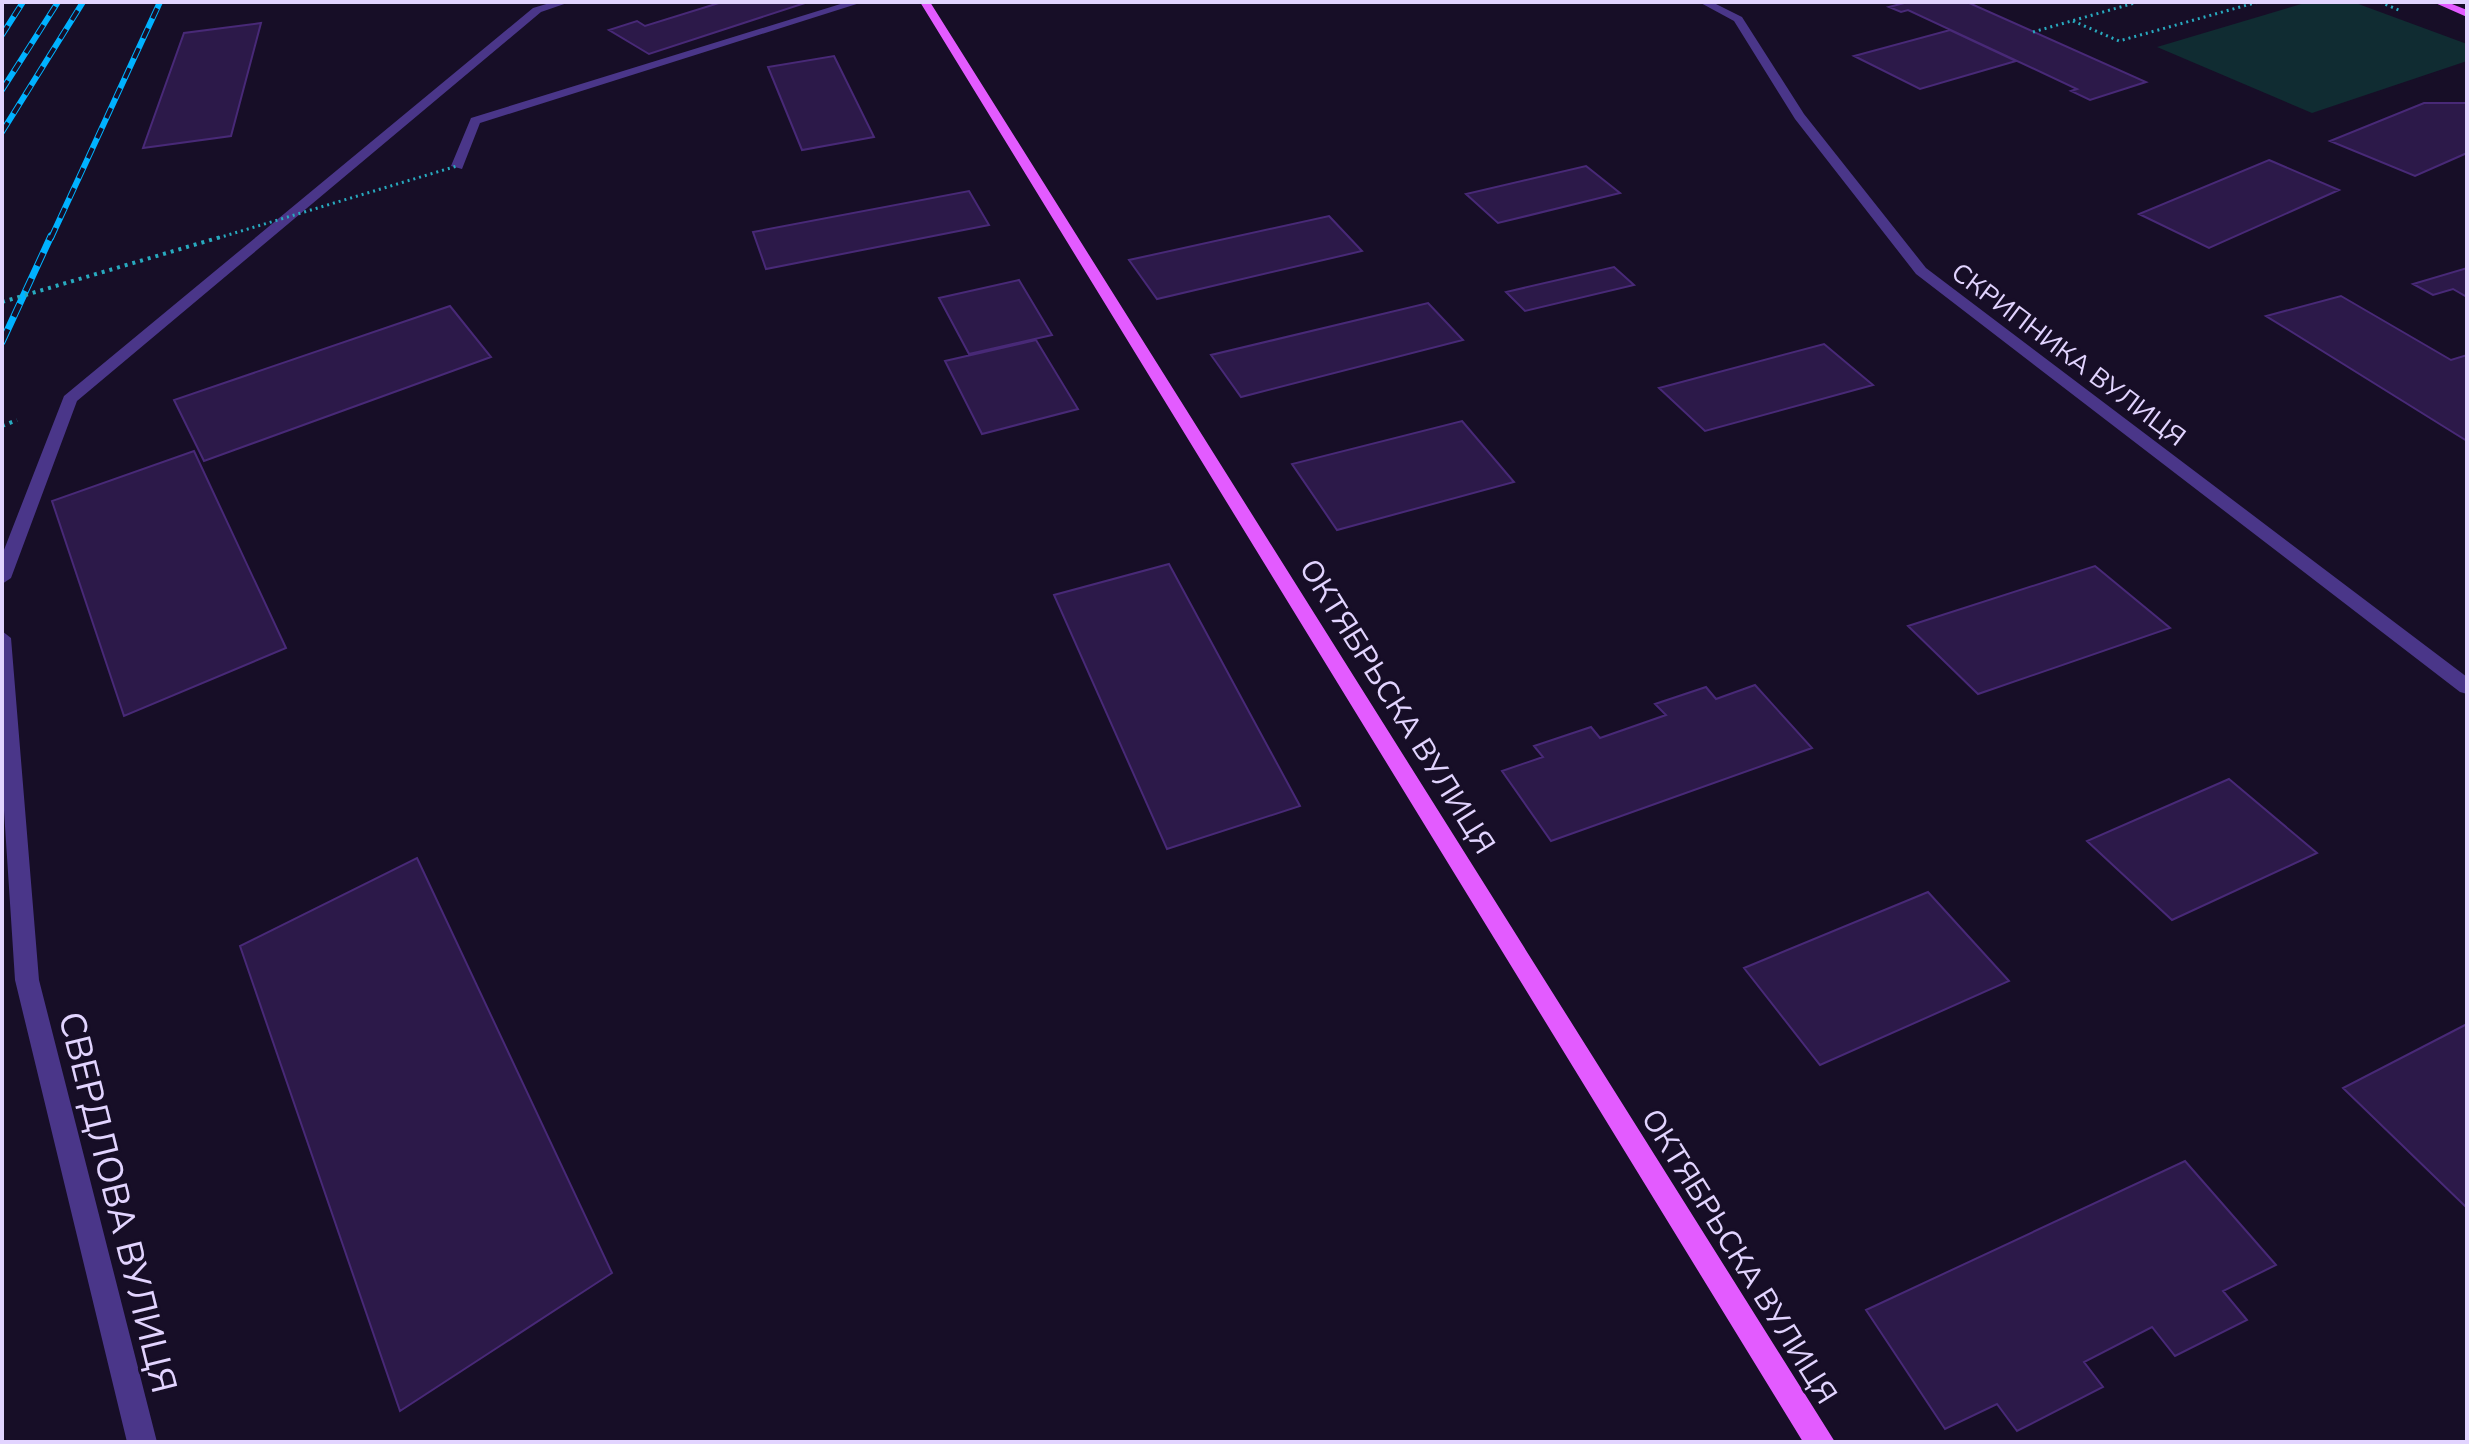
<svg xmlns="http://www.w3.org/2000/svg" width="2469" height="1444" font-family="Mulish,sans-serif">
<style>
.green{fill:#102c32}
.building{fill:#2c1949;stroke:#482977;stroke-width:2}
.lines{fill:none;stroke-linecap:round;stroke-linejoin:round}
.path-far1{stroke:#28aabf;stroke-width:3;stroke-dasharray:2 4;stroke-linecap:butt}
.path{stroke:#28aabf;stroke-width:4;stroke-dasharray:3 5;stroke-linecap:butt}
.minor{fill:#4a3689;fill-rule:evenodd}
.major{fill:#e35bff;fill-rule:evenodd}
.rail-far1-casing{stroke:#00b2ff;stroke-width:6}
.rail-casing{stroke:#00b2ff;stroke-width:7}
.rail-far1{stroke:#170e27;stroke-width:4;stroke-dasharray:11;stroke-linecap:butt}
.rail{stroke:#170e27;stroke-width:5;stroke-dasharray:14;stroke-linecap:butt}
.path-bridge-far1{stroke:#28aabf;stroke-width:3;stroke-dasharray:2 4;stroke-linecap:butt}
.path-bridge{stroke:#28aabf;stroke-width:4;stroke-dasharray:3 5;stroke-linecap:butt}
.labels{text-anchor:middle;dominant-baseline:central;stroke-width:6;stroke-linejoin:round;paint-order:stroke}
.far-street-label{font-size:26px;fill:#e2d4ff;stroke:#170e27}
.street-label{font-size:30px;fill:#e2d4ff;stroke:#170e27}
.near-street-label{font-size:36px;fill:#e2d4ff;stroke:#170e27}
</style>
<rect width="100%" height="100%" fill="#170e27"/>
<path class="green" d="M 2308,2 L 2353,2 L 2467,44 L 2467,61 L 2312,113 L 2157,47 Z"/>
<path class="building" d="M 722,2 L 808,2 L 649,54 L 609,30 L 637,21 L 645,26 Z
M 1908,2 L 1967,2 L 2146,82 L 2090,100 L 2071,91 L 2077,89 L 1908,10 L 1901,12 L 1889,7 Z
M 261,23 L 231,136 L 143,148 L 184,33 Z
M 1950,30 L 2016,61 L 1920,89 L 1854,56 Z
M 834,56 L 874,137 L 802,150 L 768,67 Z
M 2424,103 L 2467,103 L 2467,153 L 2415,176 L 2330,141 Z
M 2269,160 L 2339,190 L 2209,248 L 2139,214 Z
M 1586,166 L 1620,193 L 1498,223 L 1466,194 Z
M 969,191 L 989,225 L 766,269 L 753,232 Z
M 1329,216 L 1362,251 L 1157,299 L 1129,260 Z
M 1614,267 L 1634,285 L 1525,311 L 1506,292 Z
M 2467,268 L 2467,297 L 2453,289 L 2433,295 L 2413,284 Z
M 1019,280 L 1052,335 L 969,354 L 939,298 Z
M 2341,296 L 2451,360 L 2467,355 L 2467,441 L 2266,316 Z
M 1428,303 L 1463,340 L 1241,397 L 1211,355 Z
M 450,306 L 491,357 L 204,461 L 174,400 Z
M 1036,340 L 1078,409 L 982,434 L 945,361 Z
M 1824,344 L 1873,385 L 1705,431 L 1659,388 Z
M 1462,421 L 1514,482 L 1337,530 L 1292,464 Z
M 194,451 L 286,648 L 124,716 L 52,501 Z
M 1169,564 L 1300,806 L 1167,849 L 1054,595 Z
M 2095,566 L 2170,628 L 1978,694 L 1908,626 Z
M 1755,685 L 1812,748 L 1551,841 L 1502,771 L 1543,757 L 1534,746 L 1591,727 L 1600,738 L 1666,715 L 1655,704 L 1706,687 L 1716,699 Z
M 2229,779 L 2317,853 L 2172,920 L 2087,841 Z
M 417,858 L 612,1273 L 400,1411 L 240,946 Z
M 1928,892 L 2009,981 L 1820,1065 L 1744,968 Z
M 2467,1024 L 2467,1207 L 2466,1207 L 2343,1088 Z
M 2185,1161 L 2276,1265 L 2223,1291 L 2247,1320 L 2175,1356 L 2152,1327 L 2084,1362 L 2103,1387 L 2017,1431 L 1997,1404 L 1945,1429 L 1866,1310 Z"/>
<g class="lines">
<path class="path-far1" d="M 2380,2 L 2401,11
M 2073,21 L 2119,41 L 2258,2
M 2033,32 L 2138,2"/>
<path class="path" d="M 2,426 L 17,420"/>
<path class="minor" d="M 553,2 L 570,2 L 541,12 L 77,401 L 11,578 L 2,584 L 2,555 L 64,396 L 533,8 Z
M 847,2 L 863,2 L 480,123 L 462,169 L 451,166 L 471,118 Z
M 1699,2 L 1712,2 L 1742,17 L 1804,114 L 1926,268 L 2467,677 L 2467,694 L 2460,692 L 1916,274 L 1795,119 L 1734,21 Z
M 2,631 L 11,638 L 39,980 L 157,1442 L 127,1442 L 15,980 L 2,780 Z"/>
<path class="major" d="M 920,2 L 930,2 L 1835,1442 L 1803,1442 Z
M 2433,2 L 2447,2 L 2467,10 L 2467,17 Z"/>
<g class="rail-far1-casing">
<path id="rail-far1" d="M 2,35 L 23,2
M 2,90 L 58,2
M 2,132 L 83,2
M 51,238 L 160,2"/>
</g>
<g class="rail-casing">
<path id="rail" d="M 2,342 L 51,236"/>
</g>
<use href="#rail-far1" class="rail-far1"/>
<use href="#rail" class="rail"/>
<path class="path-bridge-far1" d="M 218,238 L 457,166"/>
<path class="path-bridge" d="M 2,302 L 224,236"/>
</g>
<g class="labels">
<g class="far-street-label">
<text transform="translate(2069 354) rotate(37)">СКРИПНИКА ВУЛИЦЯ</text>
</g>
<g class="street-label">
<text transform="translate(1398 706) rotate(58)">ОКТЯБРЬСКА ВУЛИЦЯ</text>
<text transform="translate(1740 1256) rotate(58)">ОКТЯБРЬСКА ВУЛИЦЯ</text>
</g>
<g class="near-street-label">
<text transform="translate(119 1202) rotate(76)">СВЕРДЛОВА ВУЛИЦЯ</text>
</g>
</g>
<rect width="2469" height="1444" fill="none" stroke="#e2d4ff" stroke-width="8"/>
</svg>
